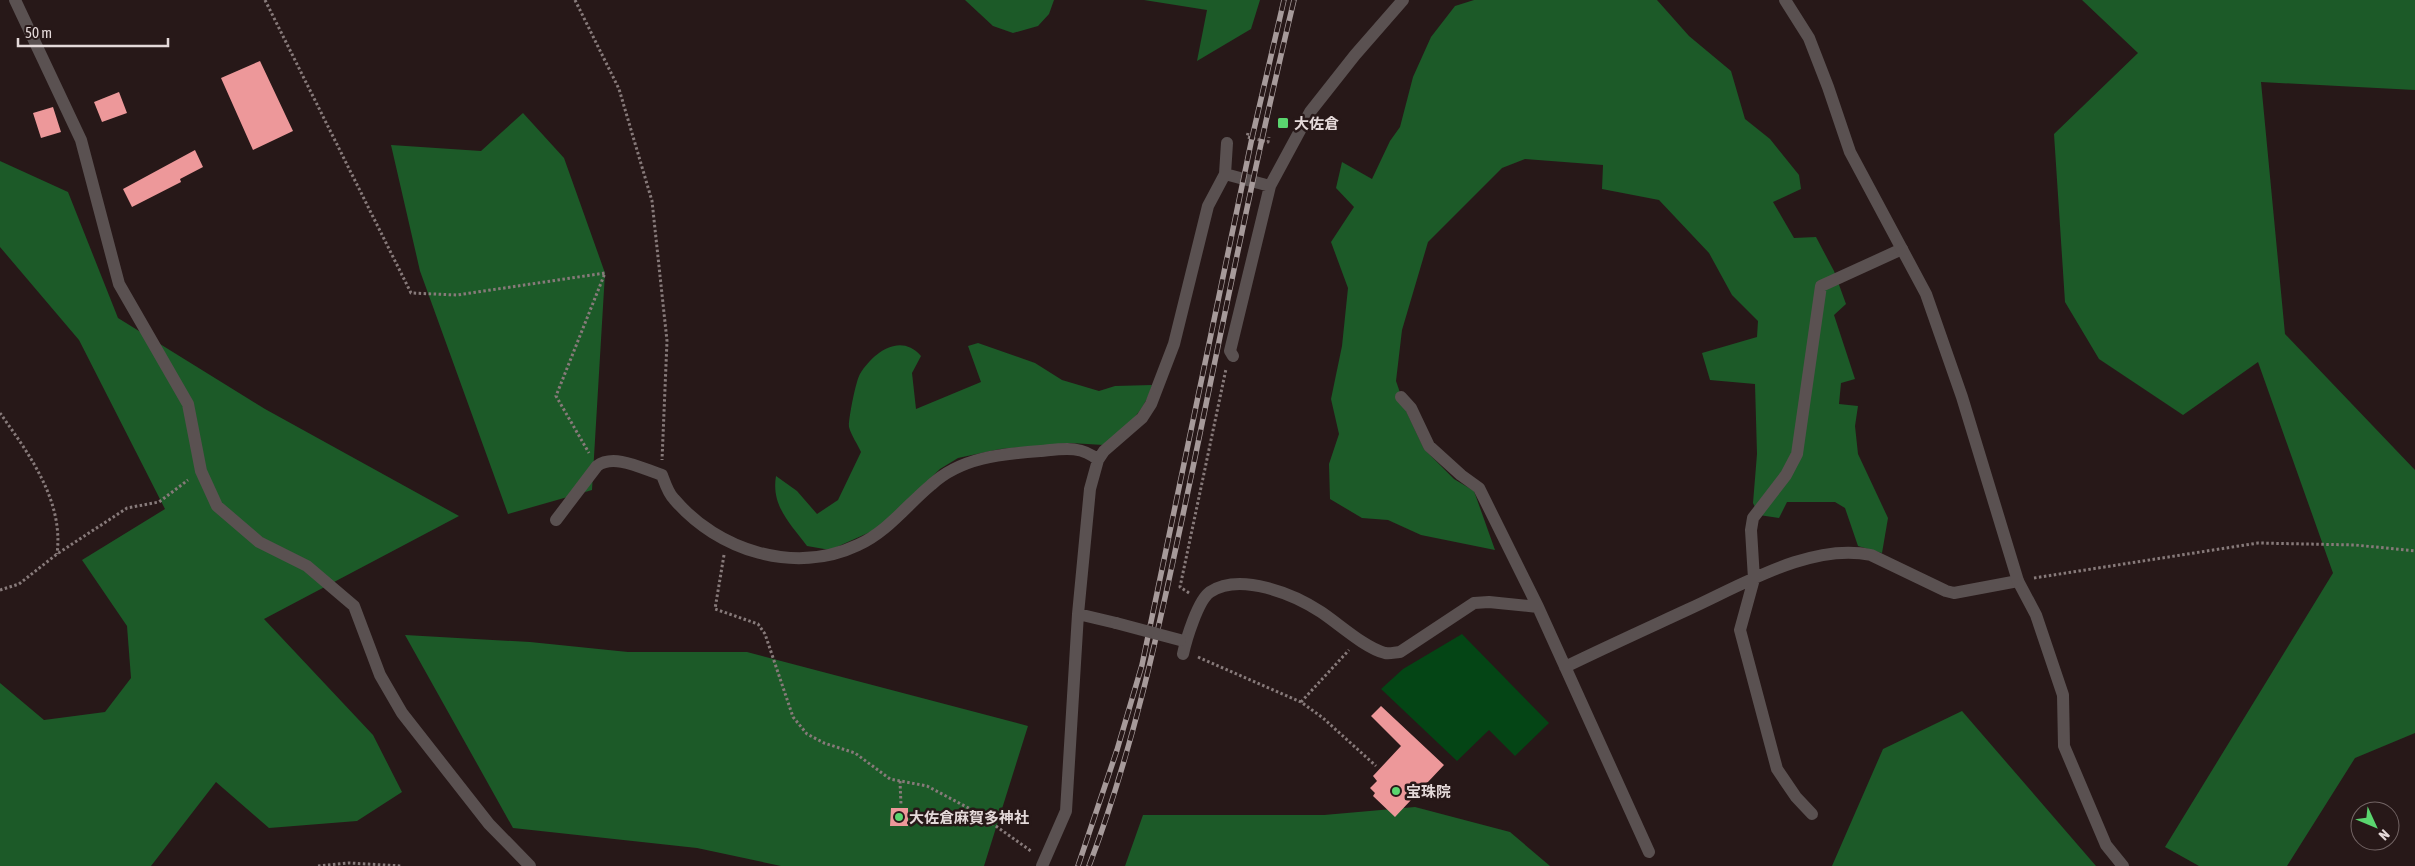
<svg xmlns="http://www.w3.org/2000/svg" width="2415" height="866" font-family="'Asap Condensed','Noto Sans JP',sans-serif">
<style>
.green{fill:#044515}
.forest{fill:#1c5a28}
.building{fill:#ed989a}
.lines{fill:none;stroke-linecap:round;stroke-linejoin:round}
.path{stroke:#877a7a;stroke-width:3;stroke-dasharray:2.5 2.5;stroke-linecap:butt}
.minor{stroke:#5a5151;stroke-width:12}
.tertiary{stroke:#5a5151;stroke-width:12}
.rail-casing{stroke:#a69a9a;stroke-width:5.5}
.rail{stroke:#271818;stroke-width:4;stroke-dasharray:11;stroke-linecap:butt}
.minor-bridge{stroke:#5a5151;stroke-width:12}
.poi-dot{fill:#5ad56f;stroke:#271818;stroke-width:2}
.labels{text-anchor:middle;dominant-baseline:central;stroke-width:5;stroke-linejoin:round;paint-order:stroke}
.poi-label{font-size:15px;font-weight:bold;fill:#e4d9d9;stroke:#271818;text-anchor:start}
</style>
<rect width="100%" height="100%" fill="#271818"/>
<path class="green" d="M 1462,634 L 1549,723 L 1515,756 L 1489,730 L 1457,761 L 1381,689 L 1403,669 Z"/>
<path class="forest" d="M 965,0 L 1054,0 L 1049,14 L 1038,26 L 1013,33 L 993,26 Z
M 1144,0 L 1260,0 L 1251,29 L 1197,61 L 1207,10 Z
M 1474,0 L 1657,0 L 1689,36 L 1731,71 L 1745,119 L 1770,139 L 1799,175 L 1801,189 L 1773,202 L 1794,238 L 1816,237 L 1834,271 L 1846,304 L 1834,315 L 1855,379 L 1841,383 L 1839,404 L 1858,406 L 1855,426 L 1858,454 L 1888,518 L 1882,553 L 1858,546 L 1845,508 L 1835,502 L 1787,502 L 1779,518 L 1759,515 L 1753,503 L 1757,454 L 1755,384 L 1710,380 L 1702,353 L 1757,337 L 1758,321 L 1732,295 L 1709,253 L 1659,200 L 1602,189 L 1603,165 L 1525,159 L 1502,168 L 1428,242 L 1402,330 L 1396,381 L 1407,413 L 1424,449 L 1454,479 L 1474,491 L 1495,550 L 1421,535 L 1388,520 L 1362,518 L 1330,499 L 1329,464 L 1339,434 L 1331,399 L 1342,346 L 1348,288 L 1331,242 L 1354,207 L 1336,188 L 1342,162 L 1372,179 L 1390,141 L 1400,127 L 1413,77 L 1431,37 L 1455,6 Z
M 2082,0 L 2415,0 L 2415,90 L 2261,82 L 2285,334 L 2415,470 L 2415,733 L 2355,758 L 2287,866 L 2199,866 L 2165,847 L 2333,573 L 2258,362 L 2183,415 L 2099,359 L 2065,302 L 2054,134 L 2138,53 Z
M 523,113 L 564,158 L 605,273 L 592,490 L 508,514 L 420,271 L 391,145 L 481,151 Z
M 0,161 L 68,192 L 118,318 L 265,409 L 459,516 L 264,619 L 373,735 L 402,792 L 357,821 L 269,828 L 216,782 L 151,866 L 0,866 L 0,683 L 44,720 L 105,712 L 131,678 L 127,626 L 82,560 L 165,509 L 79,340 L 0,247 Z
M 978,343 L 1035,363 L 1062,380 L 1099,391 L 1115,386 L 1152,385 C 1144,413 1126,427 1104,445 L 1070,443 L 1000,449 L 958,458 L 940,469 L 879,528 L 830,550 L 807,546 C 790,523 771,506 776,476 L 797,491 L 817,514 L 838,500 L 861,452 C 858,445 851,435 849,427 C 848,421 856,380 860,374 C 873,353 900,332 921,356 L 912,373 L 916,409 L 981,382 L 968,346 Z
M 405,635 L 530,642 L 628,652 L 747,652 L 1028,726 L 984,866 L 781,866 L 697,848 L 513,828 Z
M 1962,711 L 2096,866 L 1832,866 L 1883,749 Z
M 1415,807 L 1510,832 L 1550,866 L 1125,866 L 1143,815 L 1324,815 Z"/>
<path class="building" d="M 260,61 L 293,131 L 253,150 L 221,78 Z
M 119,92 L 127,113 L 102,122 L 94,102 Z
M 53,107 L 61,132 L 41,138 L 33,113 Z
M 195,150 L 203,167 L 180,179 L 181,182 L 132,207 L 123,189 Z
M 1381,706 L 1444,765 L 1395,817 L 1373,796 L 1375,793 L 1370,788 L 1377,781 L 1373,776 L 1401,746 L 1371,716 Z
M 891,808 L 908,808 L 908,826 L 890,826 Z"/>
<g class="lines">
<path class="path" d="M 265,0 L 411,293 L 457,295 L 605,273 L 556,396 L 589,453
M 575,0 L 619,89 L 652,201 L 667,341 L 662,460
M 1248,133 L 1247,137 L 1268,142 L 1269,137
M 0,413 C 29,454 64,501 57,554
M 724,555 L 715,609 L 758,624 L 765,634 L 793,717 L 807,734 L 824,743 L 855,753 L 890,779 L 927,786 L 976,812 L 1031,851
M 2034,578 L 2258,543 L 2355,545 L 2415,551
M 0,590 L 19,584 L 57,554 L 127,508 L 159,502 L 188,480
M 1189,593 L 1180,587 L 1226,369
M 1198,657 L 1301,702 L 1323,718 L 1376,766
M 1301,702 L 1349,650
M 900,781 L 901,805
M 318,866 L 349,863 L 402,866"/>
<path class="minor" d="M 15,0 L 81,140 L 119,284 L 188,404 L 201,471 L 217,506 L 259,542 L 307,566 L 354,606 L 380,675 L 402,713 L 489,824 L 530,866
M 1225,174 L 1270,186 L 1310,112 L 1355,55 L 1403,0
M 1233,356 L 1230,351 L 1270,186
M 1401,397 L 1411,408 L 1429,446 L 1461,475 L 1479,488 L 1538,607 L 1649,852
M 556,520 L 597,466 C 614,453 643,469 662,475 C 665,483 668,493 674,499 C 718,551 795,575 858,545 C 887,532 907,505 931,485 C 961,457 1002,454 1041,451 C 1062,449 1081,445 1098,460
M 1078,614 L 1116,623
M 1183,654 C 1186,640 1198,600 1210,592 C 1240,572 1294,594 1321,612 C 1339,624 1365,648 1385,653 C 1390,654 1396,652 1400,652 L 1474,603 L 1489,602 L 1538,607
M 1565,667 C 1606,647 1648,628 1689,609 C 1742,585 1812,542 1871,555 L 1946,591 L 1954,593 L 2018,581
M 1812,814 L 1796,797 L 1777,769 L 1740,630 L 1754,579 L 1751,530 L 1753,518 L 1786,475 L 1797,454 L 1821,286 L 1902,249
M 1042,866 L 1066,811 L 1078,614 L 1090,489 L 1098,460 L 1104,451 L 1142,418 L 1151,404 L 1174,344 L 1208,206 L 1225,174 L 1227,143"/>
<path class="tertiary" d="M 1785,0 L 1809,38 L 1828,87 L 1850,152 L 1926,294 L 1962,397 L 2018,581 L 2036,615 L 2063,695 L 2064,746 L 2106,845 L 2123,866"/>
<g class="rail-casing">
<path id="rail" d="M 1078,866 L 1117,750 L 1142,665 L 1252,138 L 1284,0
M 1089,866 C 1137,740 1163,608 1191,477 C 1224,318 1256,158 1294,0"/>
</g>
<use href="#rail" class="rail"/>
<path class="minor-bridge" d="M 1116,623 L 1180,640"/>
</g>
<g class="poi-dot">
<rect x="1277" y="117" width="12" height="12" rx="2.5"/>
<circle cx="1396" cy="791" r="5"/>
<circle cx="899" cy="817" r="5"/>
</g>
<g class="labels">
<g class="poi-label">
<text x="1294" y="123">大佐倉</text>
<text x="1406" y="791">宝珠院</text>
<text x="909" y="817">大佐倉麻賀多神社</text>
</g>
</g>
<g transform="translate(2375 826) rotate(134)"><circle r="24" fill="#271818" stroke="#736565"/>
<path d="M0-4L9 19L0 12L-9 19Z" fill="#5ad56f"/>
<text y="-8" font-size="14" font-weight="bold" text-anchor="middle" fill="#e4d9d9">N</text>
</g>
<path d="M18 38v8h150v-8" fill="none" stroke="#e4d9d9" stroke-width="2.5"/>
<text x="25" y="38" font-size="15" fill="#e4d9d9" stroke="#271818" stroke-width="4" paint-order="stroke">50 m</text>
</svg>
